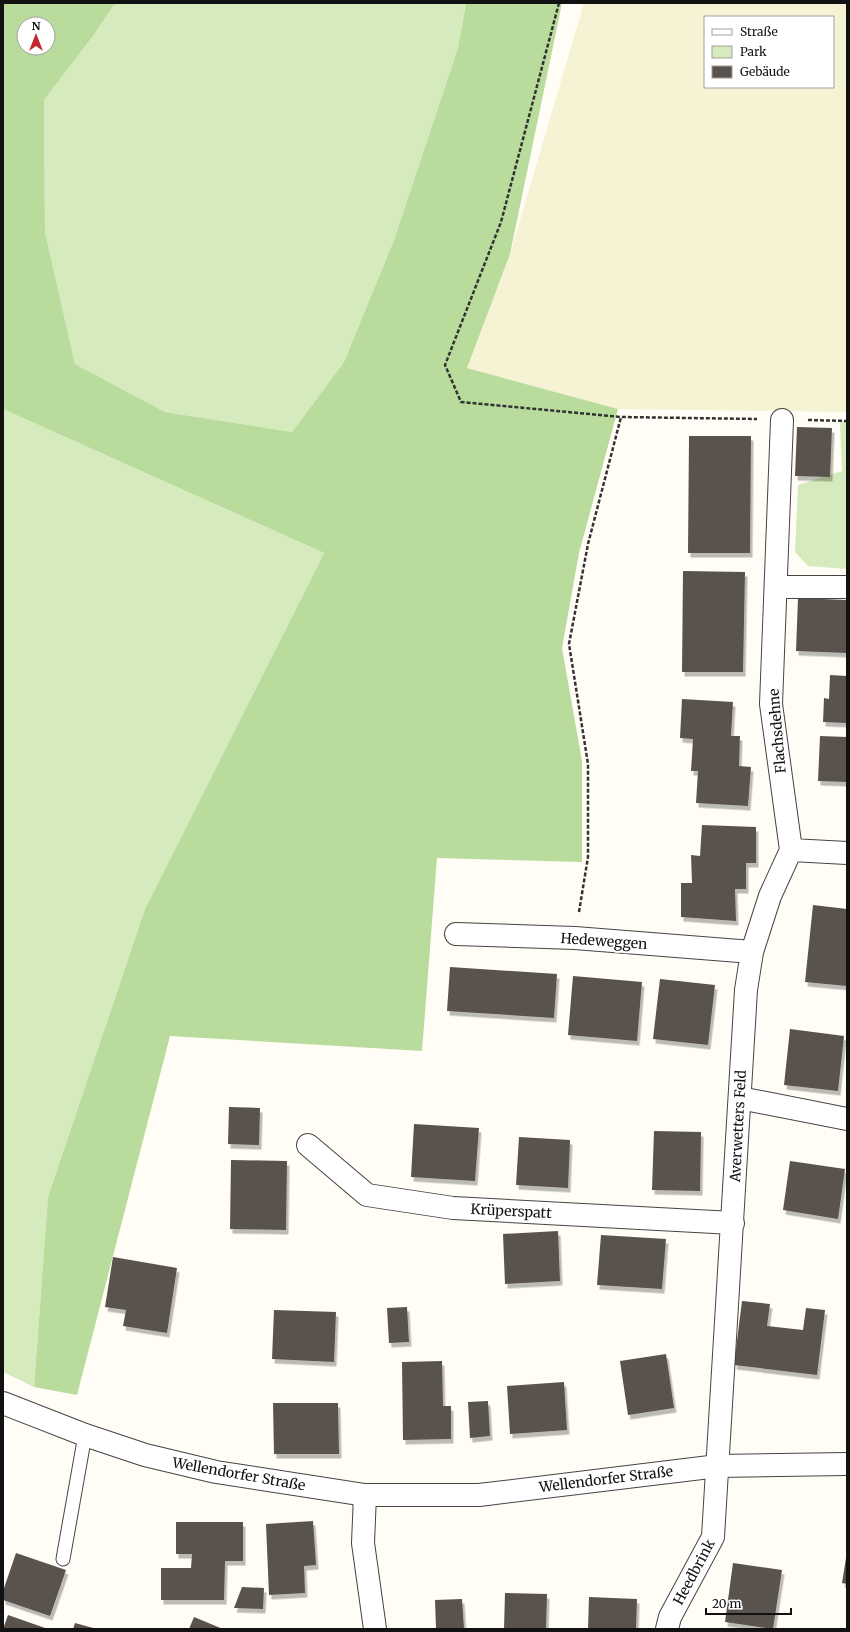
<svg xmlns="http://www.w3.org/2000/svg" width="850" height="1632" font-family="Merriweather,serif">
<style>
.farmland{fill:#f6f3d4;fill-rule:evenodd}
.green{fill:#d5ebbd}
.forest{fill:#b9dc9c;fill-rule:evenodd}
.building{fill:#5a524d;filter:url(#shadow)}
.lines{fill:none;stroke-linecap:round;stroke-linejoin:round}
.service-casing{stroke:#444;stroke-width:15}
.minor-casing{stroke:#444;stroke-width:24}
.tertiary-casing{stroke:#444;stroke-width:24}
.path{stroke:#333;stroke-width:2.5;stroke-dasharray:4 2;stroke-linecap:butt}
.service{stroke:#fff;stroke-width:13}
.minor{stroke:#fff;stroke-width:22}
.tertiary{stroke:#fff;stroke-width:22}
.labels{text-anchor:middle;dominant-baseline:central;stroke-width:4;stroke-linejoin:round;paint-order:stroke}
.street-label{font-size:14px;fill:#111;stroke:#fff}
</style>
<defs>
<filter id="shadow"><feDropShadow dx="2.5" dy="4.5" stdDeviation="0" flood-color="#0004"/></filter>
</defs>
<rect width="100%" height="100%" fill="#fffdf5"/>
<path class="farmland" d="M 584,3 L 847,3 L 847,412 L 618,409 L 466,368 L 510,254 ZM 705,17 L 833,17 L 833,87 L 705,87 Z"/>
<path class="green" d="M 115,3 L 466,3 L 458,48 L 394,240 L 344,362 L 292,432 L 165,412 L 75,364 L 45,232 L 44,100 L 93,36 Z
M 3,409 L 324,553 L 145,909 L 48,1197 L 34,1387 L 3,1372 Z
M 840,421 L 847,421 L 847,569 L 808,566 L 795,552 L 798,485 L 842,471 Z"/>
<path class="forest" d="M 3,3 L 115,3 L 93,36 L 44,100 L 45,232 L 75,364 L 165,412 L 292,432 L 344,362 L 394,240 L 458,48 L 466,3 L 562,3 L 510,254 L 467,368 L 618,409 L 579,553 L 562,648 L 582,761 L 582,862 L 437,858 L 422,1051 L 170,1036 L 77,1395 L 34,1387 L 48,1197 L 145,909 L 324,553 L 3,409 ZM 24,24 L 48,24 L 48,48 L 24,48 Z"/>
<path class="building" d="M 797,427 L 832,428 L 830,477 L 795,476 Z
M 689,436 L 751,436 L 750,553 L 688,553 Z
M 683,571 L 745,572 L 743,672 L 682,672 Z
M 798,598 L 847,600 L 847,653 L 796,651 Z
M 830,675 L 847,676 L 847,723 L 823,722 L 824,698 L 829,699 Z
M 682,699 L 733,702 L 731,736 L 740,736 L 739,766 L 751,767 L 748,806 L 696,803 L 698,771 L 691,771 L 693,739 L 680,738 Z
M 820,736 L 847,737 L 847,782 L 818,781 Z
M 702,825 L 756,827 L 756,863 L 746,863 L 746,889 L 735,889 L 736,921 L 681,917 L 681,883 L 692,883 L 691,855 L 700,856 Z
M 813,905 L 847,909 L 847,986 L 805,982 Z
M 450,967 L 557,974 L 554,1018 L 447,1011 Z
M 573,976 L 642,982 L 637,1041 L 568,1035 Z
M 660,979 L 715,985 L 708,1045 L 653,1039 Z
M 790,1029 L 844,1036 L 838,1091 L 784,1085 Z
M 229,1107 L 260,1108 L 259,1145 L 228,1144 Z
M 414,1124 L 479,1128 L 475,1181 L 411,1177 Z
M 654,1131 L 701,1132 L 700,1191 L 652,1190 Z
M 519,1137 L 570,1140 L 568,1188 L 516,1185 Z
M 231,1160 L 287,1161 L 286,1230 L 230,1229 Z
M 790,1161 L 845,1169 L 838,1219 L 783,1210 Z
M 558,1231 L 560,1281 L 505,1284 L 503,1234 Z
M 601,1235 L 666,1239 L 662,1289 L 597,1285 Z
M 113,1257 L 177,1268 L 167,1333 L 123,1326 L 126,1310 L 105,1307 Z
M 742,1301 L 770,1304 L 767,1326 L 803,1330 L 806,1308 L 825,1310 L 817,1375 L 734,1365 Z
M 407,1307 L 409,1342 L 389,1343 L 387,1308 Z
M 274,1310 L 336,1312 L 334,1362 L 272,1359 Z
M 666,1354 L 674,1408 L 628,1415 L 620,1361 Z
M 442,1361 L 443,1406 L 451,1406 L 451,1439 L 403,1440 L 402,1362 Z
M 564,1382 L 567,1430 L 510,1434 L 507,1386 Z
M 488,1401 L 490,1436 L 470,1438 L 468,1402 Z
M 273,1403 L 338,1403 L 339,1454 L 274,1454 Z
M 313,1521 L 316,1565 L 304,1566 L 305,1593 L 269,1595 L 266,1524 Z
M 176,1522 L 243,1522 L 243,1561 L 225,1561 L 224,1600 L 161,1600 L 161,1568 L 191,1568 L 192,1554 L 176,1554 Z
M 16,1553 L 66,1570 L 50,1616 L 3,1600 L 3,1591 Z
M 846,1558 L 847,1558 L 847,1584 L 842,1583 Z
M 733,1563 L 782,1570 L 773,1629 L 725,1622 Z
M 242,1587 L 264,1588 L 263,1609 L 234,1608 Z
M 505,1593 L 547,1594 L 546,1629 L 504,1629 Z
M 589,1597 L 637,1599 L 636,1629 L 588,1629 Z
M 462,1599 L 464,1629 L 436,1629 L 435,1600 Z
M 8,1615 L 48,1629 L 3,1629 Z
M 194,1617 L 223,1629 L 189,1629 Z
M 75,1623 L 97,1629 L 73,1629 Z"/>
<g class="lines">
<g class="service-casing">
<path id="service" d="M 63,1559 L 85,1435"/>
</g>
<g class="minor-casing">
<path id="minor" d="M 782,420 L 771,704 L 791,850
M 776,587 L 847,587
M 456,934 L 575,938 L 752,952
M 740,1098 L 847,1119
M 308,1145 L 367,1195 L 453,1208 L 733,1223
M 365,1495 L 363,1543 L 375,1629
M 667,1629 L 670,1617 L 713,1537 L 746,990 L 752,952 L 770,896 L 791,850 L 847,853"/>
</g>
<g class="tertiary-casing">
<path id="tertiary" d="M 3,1403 L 85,1435 L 145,1455 L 216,1472 L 365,1495 L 479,1495 L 718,1466 L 847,1464"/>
</g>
<path class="path" d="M 559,3 L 501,222 L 445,365 L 461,402 L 621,417 L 757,419
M 808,420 L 847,421
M 579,912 L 588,857 L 588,764 L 569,644 L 588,544 L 621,417"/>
<use href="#service" class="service"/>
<use href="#minor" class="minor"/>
<use href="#tertiary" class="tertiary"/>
</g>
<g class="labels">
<g class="street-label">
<text transform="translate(777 731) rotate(-95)">Flachsdehne</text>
<text transform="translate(604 941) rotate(4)">Hedeweggen</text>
<text transform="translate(738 1126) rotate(-87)">Averwetters Feld</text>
<text transform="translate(511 1211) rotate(3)">Krüperspatt</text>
<text transform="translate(239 1474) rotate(10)">Wellendorfer Straße</text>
<text transform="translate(606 1479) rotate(-7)">Wellendorfer Straße</text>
<text transform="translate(694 1572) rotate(-62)">Heedbrink</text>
</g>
</g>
<rect width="850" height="1632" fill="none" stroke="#111111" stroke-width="8"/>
<rect x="704" y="16" width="130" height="72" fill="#ffffff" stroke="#a0a0a0"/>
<rect x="712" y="29" width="20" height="6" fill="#ffffff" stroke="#a0a0a0"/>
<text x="740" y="36" font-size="12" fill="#111111">Straße</text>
<rect x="712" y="46" width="20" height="12" fill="#d5ebbd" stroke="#a0a0a0"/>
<text x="740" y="56" font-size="12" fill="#111111">Park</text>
<rect x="712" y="66" width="20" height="12" fill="#5a524d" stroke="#a0a0a0"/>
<text x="740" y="76" font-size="12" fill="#111111">Gebäude</text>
<g transform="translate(36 36)"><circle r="19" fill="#ffffff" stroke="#a0a0a0"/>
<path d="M0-3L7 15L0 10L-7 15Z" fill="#c4262e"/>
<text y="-6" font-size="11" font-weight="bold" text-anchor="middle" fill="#111111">N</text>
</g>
<path d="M706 1608v6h85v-6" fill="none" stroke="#111111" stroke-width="2"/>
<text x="712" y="1608" font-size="12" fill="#111111" stroke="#ffffff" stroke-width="3" paint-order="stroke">20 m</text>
</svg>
